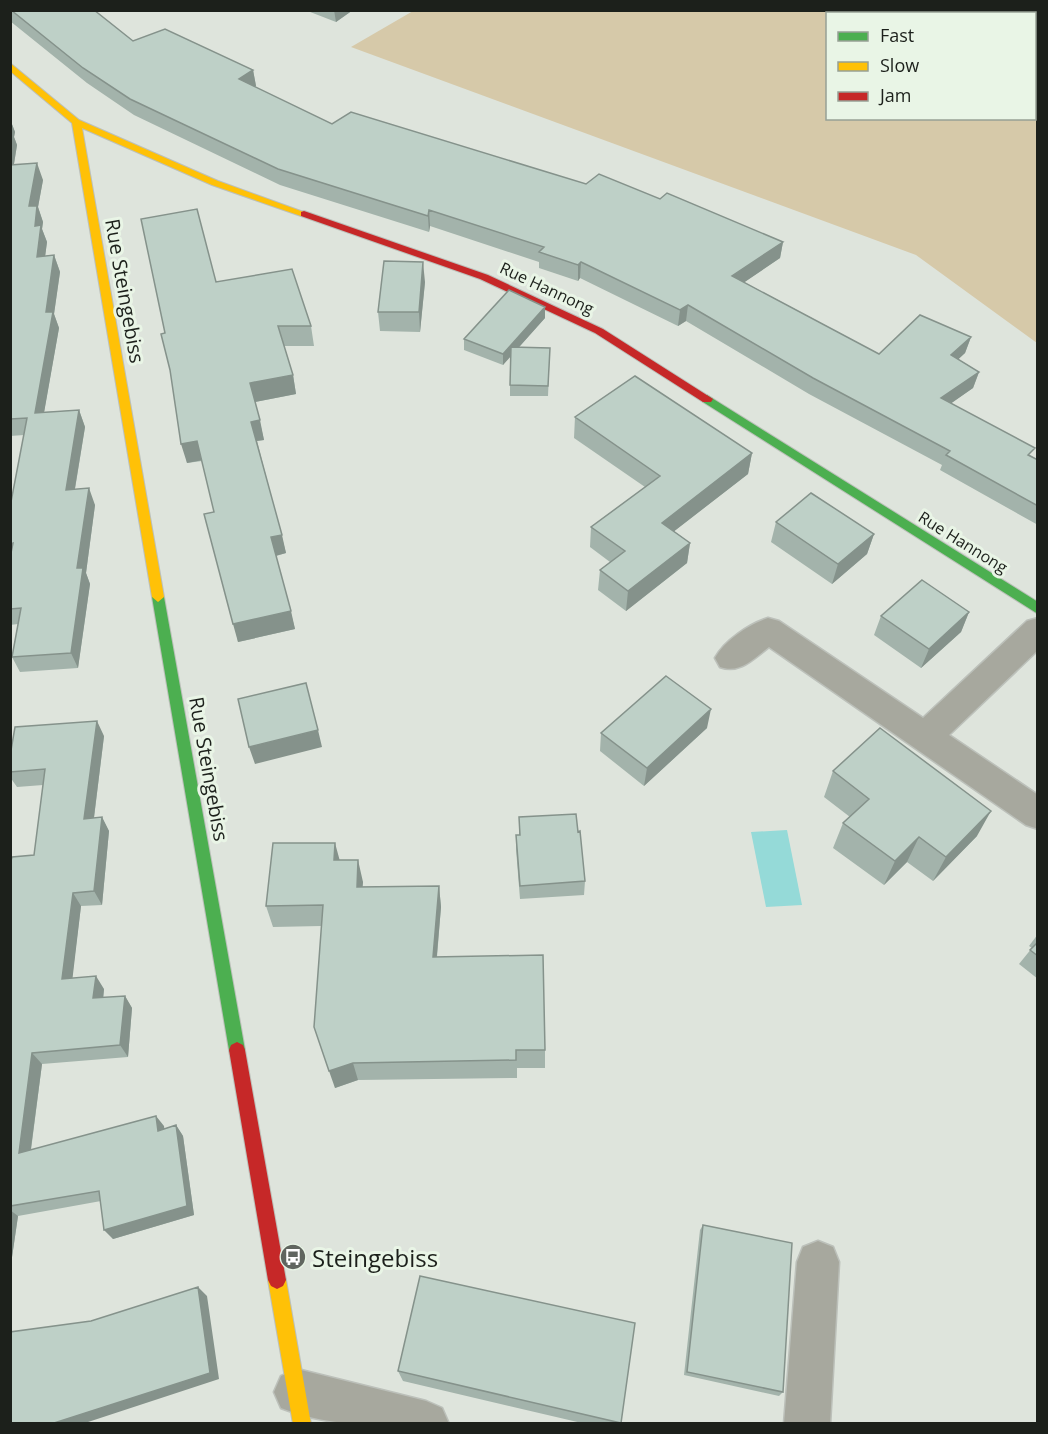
<svg xmlns="http://www.w3.org/2000/svg" width="1048" height="1434" font-family="'Open Sans',sans-serif">
<style>
.green{fill:#d6c9a9;fill-rule:evenodd}
.water{fill:#95dad8}
.lines{fill:none;stroke-linecap:round;stroke-linejoin:round}
.street-casing{stroke:#bcc0ba;stroke-width:3}
.fast-casing{stroke:#bcc0ba;stroke-width:2}
.slow-casing{stroke:#bcc0ba;stroke-width:2}
.jam-casing{stroke:#bcc0ba;stroke-width:2}
.street{fill:#a7a89e;fill-rule:evenodd}
.fast{fill:#4caf50;fill-rule:evenodd}
.slow{fill:#ffc107;fill-rule:evenodd}
.jam{fill:#c62828;fill-rule:evenodd}
.wall{fill:#a3b3ab}
.shaded-wall{fill:#85928b}
.building{fill:#bed0c7;stroke:#85928b;stroke-width:1.5}
.labels{text-anchor:middle;dominant-baseline:central;stroke-width:6;stroke-linejoin:round;paint-order:stroke}
.far-street-label{font-size:16px;fill:#1c201b;stroke:#e9f5e6}
.street-label{font-size:20px;fill:#1c201b;stroke:#e9f5e6}
.near-poi-label{font-size:24px;fill:#1c201b;stroke:#e9f5e6;text-anchor:start}
</style>
<rect width="100%" height="100%" fill="#dee4dc"/>
<path class="green" d="M 413,11 L 1037,11 L 1037,343 L 916,255 L 351,47 ZM 828,14 L 1034,14 L 1034,118 L 828,118 Z"/>
<path class="water" d="M 787,830 L 802,905 L 766,907 L 751,832 Z"/>
<g class="lines">
<g class="street-casing">
<path id="street" d="M 768,618 L 779,621 L 923,718 L 1027,621 L 1038,618 L 1038,650 L 949,735 L 1038,795 L 1038,829 L 1026,825 L 769,647 C 753,659 740,674 720,667 L 715,658 C 724,641 749,624 768,618 Z
M 818,1241 L 833,1247 L 839,1262 L 830,1424 L 784,1424 L 797,1262 L 803,1247 Z
M 297,1369 L 426,1401 L 442,1408 L 449,1424 C 392,1424 335,1430 281,1408 L 274,1392 L 281,1376 Z"/>
</g>
<g class="fast-casing">
<path id="fast" d="M 707,395 L 1038,602 L 1038,614 L 703,402 L 701,399 Z
M 158,592 L 164,597 L 245,1050 L 243,1055 L 237,1058 L 231,1055 L 229,1050 L 152,597 Z"/>
</g>
<g class="slow-casing">
<path id="slow" d="M 10,63 L 79,120 L 218,181 L 309,214 L 301,216 L 212,185 L 82,128 L 164,597 L 158,602 L 152,597 L 72,123 L 10,71 Z
M 277,1271 L 283,1274 L 286,1280 L 311,1424 L 293,1424 L 268,1280 L 271,1274 Z"/>
</g>
<g class="jam-casing">
<path id="jam" d="M 304,211 L 488,275 L 603,329 L 713,399 L 711,402 L 703,402 L 595,333 L 480,279 L 301,216 L 301,212 Z
M 237,1042 L 243,1045 L 245,1050 L 286,1280 L 283,1286 L 277,1289 L 271,1286 L 268,1280 L 229,1050 L 231,1045 Z"/>
</g>
<use href="#street" class="street"/>
<use href="#fast" class="fast"/>
<use href="#slow" class="slow"/>
<use href="#jam" class="jam"/>
</g>
<path class="wall" d="M 10,10 L 94,10 L 133,41 L 253,70 L 256,86 L 255,87 L 332,124 L 586,184 L 660,199 L 783,242 L 780,258 L 744,282 L 879,354 L 971,337 L 965,353 L 958,359 L 979,372 L 973,388 L 951,403 L 1038,460 L 1038,525 L 940,470 L 942,465 L 809,394 L 686,321 L 678,326 L 580,278 L 578,281 L 539,268 L 539,262 L 430,226 L 429,232 L 280,185 L 134,115 L 87,83 L 10,21 Z
M 305,10 L 353,10 L 336,22 Z
M 10,119 L 15,132 L 14,137 L 17,145 L 14,164 L 43,180 L 38,207 L 43,222 L 42,229 L 47,242 L 45,256 L 54,255 L 60,272 L 54,314 L 59,328 L 44,412 L 79,410 L 85,427 L 75,489 L 95,505 L 86,573 L 90,584 L 78,668 L 20,672 L 12,657 L 18,624 L 10,625 L 10,507 L 24,435 L 10,436 Z
M 216,282 L 311,326 L 314,346 L 284,346 L 293,375 L 296,394 L 255,402 L 264,440 L 257,441 L 286,553 L 276,556 L 295,629 L 238,642 L 214,512 L 202,461 L 187,463 L 165,333 Z
M 425,282 L 420,332 L 380,331 L 378,312 Z
M 545,307 L 545,318 L 519,347 L 550,348 L 548,396 L 510,396 L 510,356 L 503,365 L 464,350 L 464,339 Z
M 575,417 L 752,453 L 748,474 L 674,531 L 690,543 L 687,563 L 626,611 L 598,590 L 600,570 L 610,562 L 590,547 L 591,527 L 645,487 L 574,438 Z
M 776,522 L 874,534 L 867,554 L 832,584 L 771,542 Z
M 969,612 L 961,632 L 921,668 L 874,635 L 881,616 Z
M 707,728 L 644,786 L 600,751 L 601,733 Z
M 104,736 L 94,818 L 102,817 L 109,831 L 102,905 L 81,906 L 72,978 L 104,989 L 103,998 L 125,996 L 132,1008 L 128,1057 L 42,1064 L 31,1150 L 164,1126 L 164,1129 L 176,1125 L 183,1136 L 194,1215 L 113,1239 L 101,1201 L 18,1216 L 11,1264 L 10,1265 L 10,864 L 34,855 L 43,785 L 17,787 L 10,777 L 10,756 Z
M 833,771 L 977,836 L 933,881 L 907,862 L 884,885 L 833,848 L 843,823 L 850,817 L 824,797 Z
M 519,817 L 585,881 L 584,895 L 520,899 L 516,849 L 516,835 L 519,835 Z
M 340,860 L 363,882 L 362,887 L 439,886 L 441,907 L 437,957 L 545,1050 L 545,1068 L 517,1068 L 517,1078 L 358,1080 L 335,1088 L 321,926 L 273,927 L 266,906 Z
M 1038,934 L 1038,979 L 1019,964 L 1032,948 L 1029,946 Z
M 703,1225 L 783,1392 L 779,1396 L 684,1375 L 700,1230 Z
M 635,1323 L 620,1424 L 586,1424 L 403,1381 L 398,1371 Z"/>
<path class="shaded-wall" d="M 334,10 L 353,10 L 336,22 Z
M 253,70 L 256,86 L 242,94 L 239,79 Z
M 10,119 L 15,132 L 14,137 L 17,145 L 11,182 Z
M 37,163 L 43,180 L 38,207 L 43,222 L 42,229 L 47,242 L 43,273 L 37,257 L 29,206 Z
M 429,210 L 430,226 L 429,232 L 428,216 Z
M 783,242 L 780,258 L 730,292 L 732,276 Z
M 54,255 L 60,272 L 54,314 L 59,328 L 41,430 L 35,413 L 46,312 Z
M 423,262 L 425,282 L 420,332 L 419,312 Z
M 581,262 L 580,278 L 578,281 L 578,265 Z
M 688,305 L 686,321 L 678,326 L 680,310 Z
M 545,307 L 545,318 L 503,365 L 503,354 Z
M 971,337 L 965,353 L 946,371 L 951,355 Z
M 979,372 L 973,388 L 936,414 L 941,398 Z
M 293,375 L 296,394 L 255,402 L 250,383 Z
M 79,410 L 85,427 L 72,506 L 66,490 Z
M 260,420 L 264,440 L 256,441 L 251,422 Z
M 197,441 L 203,460 L 187,463 L 181,444 Z
M 752,453 L 748,474 L 659,543 L 662,523 Z
M 89,488 L 95,505 L 86,573 L 90,584 L 78,668 L 71,653 L 77,568 Z
M 874,534 L 867,554 L 832,584 L 838,564 Z
M 282,535 L 286,553 L 275,556 L 271,537 Z
M 690,543 L 687,563 L 626,611 L 628,591 Z
M 291,611 L 295,629 L 238,642 L 233,624 Z
M 969,612 L 961,632 L 921,668 L 929,649 Z
M 711,709 L 707,728 L 644,786 L 647,768 Z
M 97,721 L 104,736 L 92,833 L 84,819 Z
M 318,730 L 322,747 L 255,764 L 249,747 Z
M 991,811 L 977,836 L 933,881 L 946,857 Z
M 102,817 L 109,831 L 102,905 L 94,891 Z
M 919,837 L 907,862 L 884,885 L 895,861 Z
M 335,843 L 341,865 L 334,860 Z
M 358,860 L 363,882 L 361,908 L 357,887 Z
M 439,886 L 441,907 L 435,977 L 433,957 Z
M 73,893 L 81,906 L 71,991 L 62,979 Z
M 96,976 L 104,989 L 102,1011 L 93,998 Z
M 125,996 L 132,1008 L 128,1057 L 120,1045 Z
M 32,1053 L 42,1064 L 29,1163 L 19,1153 Z
M 353,1063 L 358,1080 L 335,1088 L 329,1071 Z
M 156,1116 L 164,1126 L 166,1141 L 158,1131 Z
M 176,1125 L 183,1136 L 194,1215 L 113,1239 L 104,1230 Z
M 10,1210 L 18,1216 L 11,1264 L 10,1264 Z
M 198,1287 L 207,1296 L 219,1379 L 82,1424 L 51,1424 Z"/>
<path class="building" d="M 11,10 L 94,10 L 133,41 L 165,29 L 253,70 L 239,79 L 332,124 L 351,112 L 586,184 L 599,174 L 660,199 L 667,193 L 783,242 L 732,276 L 879,354 L 920,315 L 971,337 L 951,355 L 979,372 L 941,398 L 1035,448 L 1028,455 L 1038,460 L 1038,506 L 946,455 L 950,451 L 813,378 L 688,305 L 680,310 L 581,262 L 578,265 L 539,252 L 544,247 L 429,210 L 428,216 L 278,169 L 130,99 L 83,68 Z
M 37,163 L 29,206 L 37,206 L 35,226 L 41,225 L 37,257 L 54,255 L 46,312 L 53,312 L 35,413 L 79,410 L 66,490 L 89,488 L 77,568 L 83,568 L 71,653 L 12,657 L 21,608 L 10,609 L 10,558 L 13,543 L 10,544 L 10,507 L 27,418 L 10,419 L 10,165 Z
M 197,209 L 216,282 L 292,269 L 311,326 L 278,326 L 293,375 L 250,383 L 260,420 L 251,422 L 282,535 L 271,537 L 291,611 L 233,624 L 204,514 L 214,512 L 197,441 L 181,444 L 170,370 L 161,334 L 165,333 L 141,219 Z
M 384,261 L 423,262 L 419,312 L 378,312 Z
M 509,290 L 545,307 L 503,354 L 464,339 Z
M 511,347 L 550,348 L 548,386 L 510,385 Z
M 635,376 L 752,453 L 662,523 L 690,543 L 628,591 L 600,570 L 625,551 L 591,527 L 660,476 L 575,417 Z
M 811,493 L 874,534 L 838,564 L 776,522 Z
M 922,580 L 969,612 L 929,649 L 881,616 Z
M 666,676 L 711,709 L 647,768 L 601,733 Z
M 306,683 L 318,730 L 249,747 L 238,699 Z
M 97,721 L 84,819 L 102,817 L 94,891 L 73,893 L 62,979 L 96,976 L 93,998 L 125,996 L 120,1045 L 32,1053 L 19,1153 L 156,1116 L 158,1131 L 176,1125 L 187,1206 L 104,1230 L 99,1191 L 10,1206 L 10,864 L 12,857 L 34,855 L 45,769 L 10,772 L 10,756 L 15,727 Z
M 880,728 L 991,811 L 946,857 L 919,837 L 895,861 L 843,823 L 869,799 L 833,771 Z
M 576,814 L 578,832 L 580,831 L 585,881 L 520,886 L 516,835 L 520,835 L 519,817 Z
M 273,843 L 335,843 L 334,860 L 358,860 L 357,887 L 439,886 L 433,957 L 543,955 L 545,1050 L 516,1050 L 516,1060 L 353,1063 L 329,1071 L 314,1027 L 323,905 L 266,906 Z
M 1038,942 L 1038,956 L 1030,950 Z
M 703,1225 L 792,1243 L 783,1392 L 687,1372 Z
M 420,1276 L 635,1323 L 621,1423 L 398,1371 Z
M 198,1287 L 210,1373 L 51,1424 L 10,1424 L 10,1332 L 91,1321 Z"/>
<defs>
<g id="bus-disc" transform="scale(1.35)"><circle r="9.5" fill="#60655f" stroke="#e9f5e6"/><path d="M-5-6H5V4H4V6H2V4H-2V6H-4V4H-5ZM-3.5-4V0h7V-4ZM-3.5 1.2v1.5H-2V1.2ZM2 1.2v1.5H3.5V1.2Z" fill="#fff"/></g>
</defs>
<g fill-rule="evenodd">
<use href="#bus-disc" x="293" y="1257"/>
</g>
<g class="labels">
<g class="far-street-label">
<text transform="translate(547 288) rotate(25)">Rue Hannong</text>
<text transform="translate(963 542) rotate(32)">Rue Hannong</text>
</g>
<g class="street-label">
<text transform="translate(125 291) rotate(80)">Rue Steingebiss</text>
<text transform="translate(209 769) rotate(80)">Rue Steingebiss</text>
</g>
<g class="near-poi-label">
<text x="312" y="1257">Steingebiss</text>
</g>
</g>
<rect width="1048" height="1434" fill="none" stroke="#1c201b" stroke-width="24"/>
<rect x="826" y="12" width="210" height="108" fill="#e9f5e6" stroke="#97a095" stroke-width="1.5"/>
<rect x="838" y="32" width="30" height="9" fill="#4caf50" stroke="#97a095" stroke-width="1.5"/>
<text x="880" y="42" font-size="18" fill="#1c201b">Fast</text>
<rect x="838" y="62" width="30" height="9" fill="#ffc107" stroke="#97a095" stroke-width="1.5"/>
<text x="880" y="72" font-size="18" fill="#1c201b">Slow</text>
<rect x="838" y="92" width="30" height="9" fill="#c62828" stroke="#97a095" stroke-width="1.5"/>
<text x="880" y="102" font-size="18" fill="#1c201b">Jam</text>
</svg>
